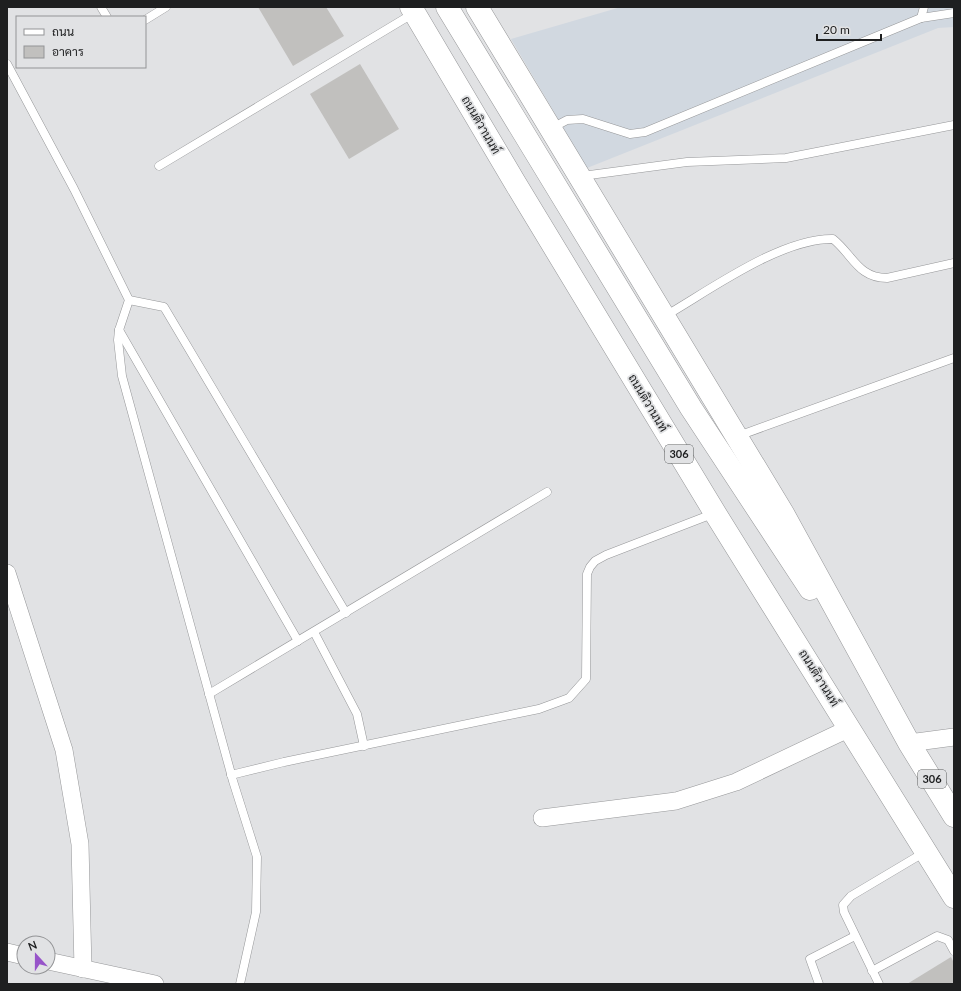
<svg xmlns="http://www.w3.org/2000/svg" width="961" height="991" font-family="Lato,Sarabun,sans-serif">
<rect width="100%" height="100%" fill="#e1e2e4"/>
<!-- built -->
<polygon fill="#d1d8e0" points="621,7 954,7 954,27 938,28 587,168 511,39"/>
<!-- building -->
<g fill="#c1c0be">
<polygon points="258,7 326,7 344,36 293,66"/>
<polygon points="360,64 399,129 349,159 310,94"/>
<polygon points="951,957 954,963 954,984 907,984"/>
</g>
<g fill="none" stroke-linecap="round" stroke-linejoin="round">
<defs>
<g id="service">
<polyline points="101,7 107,17"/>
<polyline points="921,18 924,7"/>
<polyline points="145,20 166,7"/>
<polyline points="7,64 74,189 129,300 119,330 118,340 122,376 233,781 257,857 256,912 240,984"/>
<polyline points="552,128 567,120 583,119 630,134 645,132 921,18 954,13"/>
<polyline points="159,166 414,13"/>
<polyline points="582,176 687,162 786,158 954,125"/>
<polyline points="129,300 164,307 346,613"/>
<path d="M665,316C710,290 781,238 833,239C853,255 858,278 887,278L954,263"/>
<polyline points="119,330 298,641"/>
<polyline points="738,436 954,358"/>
<polyline points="314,632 357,714 364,746"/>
<polyline points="209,694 547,492"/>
<polyline points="231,775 284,762 539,709 569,698 586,679 587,574 590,567 595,561 606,555 715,513"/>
<polyline points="872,971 937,936 948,940 954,951"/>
<polyline points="819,984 810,959 855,936"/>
<polyline points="879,984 844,912 843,905 851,896 925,852"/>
</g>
<g id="minor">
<polyline points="7,573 64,750 80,844 83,969"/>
<polyline points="909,743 954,737"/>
<polyline points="542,818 676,801 736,782 850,728"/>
<polyline points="7,952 24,956"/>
<polyline points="48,961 155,984"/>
</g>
<g id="primary">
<polyline points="411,7 514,181 715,513 954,897"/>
<polyline points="447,7 691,408 810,589"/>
<polyline points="477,7 784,515 909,743 954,816"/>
</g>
</defs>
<!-- service casing -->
<use href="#service" stroke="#969799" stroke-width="9"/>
<!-- minor casing -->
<use href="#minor" stroke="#969799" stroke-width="18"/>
<!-- primary casing -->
<use href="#primary" stroke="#969799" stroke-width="23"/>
<!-- service -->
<use href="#service" stroke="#fff" stroke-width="8"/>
<!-- minor -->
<use href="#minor" stroke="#fff" stroke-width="17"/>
<!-- primary -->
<use href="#primary" stroke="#fff" stroke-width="22"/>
</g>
<g text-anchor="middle" stroke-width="3.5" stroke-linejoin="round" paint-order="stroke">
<!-- shield labels -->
<g fill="#e1e2e4" stroke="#585a5b" stroke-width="1">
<rect x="665" y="445" width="28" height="18" rx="3"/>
<rect x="918" y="770" width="28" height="18" rx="3"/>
</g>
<g font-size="11" font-weight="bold" fill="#1e1f20">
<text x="679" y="458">306</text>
<text x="932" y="783">306</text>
</g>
<!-- street labels -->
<g font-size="12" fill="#1e1f20" stroke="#e1e2e4">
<text transform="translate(481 125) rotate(60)" y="4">ถนนติวานนท์</text>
<text transform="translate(648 403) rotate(59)" y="4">ถนนติวานนท์</text>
<text transform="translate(819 678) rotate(58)" y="4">ถนนติวานนท์</text>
</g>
</g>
<!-- border -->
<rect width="961" height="991" fill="none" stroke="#1e1f20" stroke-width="16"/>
<!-- legend -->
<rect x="16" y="16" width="130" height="52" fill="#e1e2e4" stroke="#939496"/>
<rect x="24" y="29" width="20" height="6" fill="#ffffff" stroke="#939496"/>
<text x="52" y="36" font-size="12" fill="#1e1f20">ถนน</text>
<rect x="24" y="46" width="20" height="12" fill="#c1c0be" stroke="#939496"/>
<text x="52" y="56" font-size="12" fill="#1e1f20">อาคาร</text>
<!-- north arrow -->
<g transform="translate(36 955) rotate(339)"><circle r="19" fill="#e1e2e4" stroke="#939496"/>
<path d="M0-3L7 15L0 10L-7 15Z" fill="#9754c9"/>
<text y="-6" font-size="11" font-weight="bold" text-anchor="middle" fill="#1e1f20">N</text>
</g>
<!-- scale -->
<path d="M817 34v6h64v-6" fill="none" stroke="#1e1f20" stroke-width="2"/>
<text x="823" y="34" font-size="12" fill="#1e1f20" stroke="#e1e2e4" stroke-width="3" paint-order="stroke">20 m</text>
</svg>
